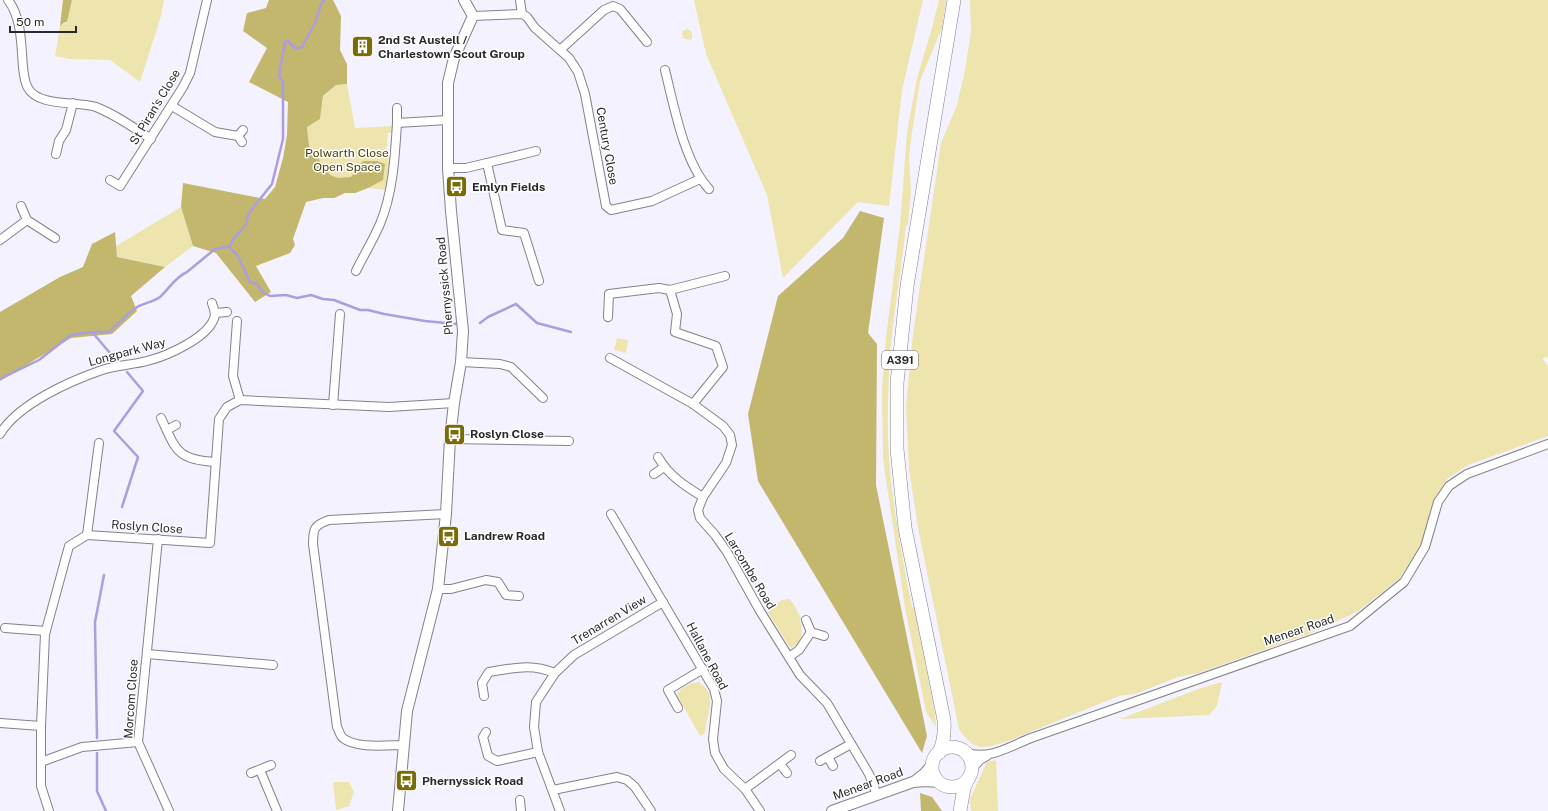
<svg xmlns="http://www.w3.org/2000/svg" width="1548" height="811" font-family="'Public Sans',sans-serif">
<rect width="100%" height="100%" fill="#f4f2fe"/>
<!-- green -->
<g fill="#ede5ad">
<polygon points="72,0 164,0 161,16 140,82 110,60 70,59 55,56 60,26 67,22"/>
<polygon points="694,0 923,0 902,90 889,206 858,202 783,278 767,195 706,54"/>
<path d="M939,0H946L942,28L920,81L912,132L909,156L911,191L908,224L906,226C901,275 891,324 889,374C887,412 887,451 892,489C897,529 904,568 912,607H914L935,714L936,727L926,712L905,608L883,459L882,389L886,338L900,225L907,132L917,78L932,28Z"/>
<path d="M970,0H1548V357L1542,358L1548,366V436L1468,465L1447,479L1432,507L1421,545L1400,578L1357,612L1306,635L1198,673L1178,677L1135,694L1119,696L1008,741C983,749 975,752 959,729L919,533L909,469L906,407L913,334L941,143L957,105L965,70L971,31Z"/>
<polygon points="687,29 692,32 692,39 689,40 683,38 682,35 683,31"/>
<polygon points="347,84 355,128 393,126 393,133 388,133 386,156 392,157 386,190 368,188 355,193 345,193 334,198 309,146 307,126 320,119 323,97 336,85"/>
<polygon points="181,207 193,246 165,267 117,257 116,246"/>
<polygon points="617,338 628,340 626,353 614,350"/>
<path d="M789,599L794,605L801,618L800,621C803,631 803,644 791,648L789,646L767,611V609L782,600Z"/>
<path d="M698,682C720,694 706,716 705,733L700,736L677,695C680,688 690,683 698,682Z"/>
<polygon points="1222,682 1217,706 1209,715 1120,719 1201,688"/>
<polygon points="996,760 998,811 971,811 970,799 987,762"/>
<polygon points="333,782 349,782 354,792 349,806 336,810"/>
</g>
<!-- forest -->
<g fill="#c2b76c">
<polygon points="63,0 72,0 67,22 65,22 60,26"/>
<polygon points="269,0 333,0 341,16 340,50 347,64 347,84 336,85 323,96 320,119 307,127 309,146 330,175 338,178 351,177 363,161 377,161 385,164 383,180 368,188 355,193 345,193 334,198 323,198 306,202 293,239 295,245 290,253 256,266 271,292 255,302 216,253 193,246 181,207 183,183 265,199 275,187 283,158 287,135 288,102 249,82 267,48 243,31 247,13 266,8"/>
<polygon points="860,211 884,218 868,333 877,344 876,485 927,736 922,753 758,481 748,414 778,296 843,238"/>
<polygon points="115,232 117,257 165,267 131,296 137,311 112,334 71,338 0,381 0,312 60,277 83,267 92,244"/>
<polygon points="920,793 932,797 942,811 921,811"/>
</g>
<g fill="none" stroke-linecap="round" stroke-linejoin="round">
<!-- stream -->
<g stroke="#ad9de0" stroke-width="2.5">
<polyline points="229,247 238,256 250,282 257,284 262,292 270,296 286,295 297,298 311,295 323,299 334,300 360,310 368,310 384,314 425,321 456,324"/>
<polyline points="480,323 488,317 516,304 537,323 571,332"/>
<polyline points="92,332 116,360"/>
<path d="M0,379L39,360L71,335L91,332H109C118,324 127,314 137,307C144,303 153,302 160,297C169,289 175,277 187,272L215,249L230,246L234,238L246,225L248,215L252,209L272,184L283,139V82L279,76L285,42L288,41L295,48H299L302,47L316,21L321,4L324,0"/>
<polyline points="122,507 138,457 114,431 143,391 127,372"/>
<polyline points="97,738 95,622 104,575"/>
<polyline points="97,753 97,791 106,811"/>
</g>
<defs>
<g id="minor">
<path d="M8,0C22,18 21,45 23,67C24,74 24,81 28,88C38,107 78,101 96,107C116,115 133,127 151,139"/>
<polyline points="520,0 522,14"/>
<polyline points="473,16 522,14 527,17 535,28 569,58 578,72 585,94 606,206 611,210 652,201 700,179"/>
<polyline points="560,50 604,10 613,6 620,9 647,42"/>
<path d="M665,70C674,106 684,162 709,189"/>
<polyline points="172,106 215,132 238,136"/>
<polyline points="397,123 397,108"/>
<polyline points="242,142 238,136 243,130"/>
<polyline points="56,154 59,141 66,130 73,103"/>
<polyline points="487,163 502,230 524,233 539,281"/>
<polyline points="448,168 466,168 536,151"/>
<polyline points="110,180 120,186 183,87 190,73 207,0"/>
<polyline points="21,206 27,220"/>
<polyline points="0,240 27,220 55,238"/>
<path d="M356,271C364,255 373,240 380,224C393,193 395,156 397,123L448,120"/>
<polyline points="670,290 725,276"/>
<polyline points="215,313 227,312"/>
<polyline points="608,317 609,294 659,288 670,290 677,314 675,332 716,346 723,367 693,404"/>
<polyline points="237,321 233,376 240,400"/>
<polyline points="610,358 693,404 723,426 730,435 732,445 726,463 703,497 698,510 700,518 715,535 727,552 760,611 800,675 827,703 869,774 877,795"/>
<polyline points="461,362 500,364 511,367 543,398"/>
<polyline points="333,405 340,314"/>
<path d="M161,418C176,450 177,460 215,462"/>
<polyline points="167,430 176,425"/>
<path d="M0,434C18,404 70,381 102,370C116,365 132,365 147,361C167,356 211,337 215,315C215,311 213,307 212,303"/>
<polyline points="450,439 569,441"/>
<path d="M658,457C669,476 685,486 703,497"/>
<polyline points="654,474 664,467"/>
<polyline points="611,514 714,689 717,701 713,739 715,753 724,769 745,789 760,811"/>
<polyline points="87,535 99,443"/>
<polyline points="158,539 138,742 169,811"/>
<polyline points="438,589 451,589 486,580 498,582 506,595 519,596"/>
<polyline points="806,620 811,632"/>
<polyline points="5,628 46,631"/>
<polyline points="147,654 273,665"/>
<polyline points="789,657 799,650 811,632 824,636"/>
<path d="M484,696L482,683L489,672C515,668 531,663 555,673"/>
<polyline points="678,708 668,690 703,669"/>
<polyline points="0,723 41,726"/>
<polyline points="486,732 483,737 488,756 497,761 538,752"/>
<path d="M404,745C388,745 356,749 343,738C340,736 339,730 337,727L313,544C313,529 314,525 329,520L446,514"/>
<path d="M964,752C989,761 1008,747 1031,738L1350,626L1404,582L1425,547L1438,502L1449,486L1467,474L1548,444"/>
<polyline points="828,757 833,766"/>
<polyline points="820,761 851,744"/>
<polyline points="41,762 82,747 138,742"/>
<polyline points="780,764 787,773"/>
<polyline points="260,770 277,811"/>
<polyline points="971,770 980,760 987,756"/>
<polyline points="251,773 271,765"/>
<polyline points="745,789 791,755"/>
<polyline points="553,790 617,777 627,780 635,787 651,811"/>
<polyline points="520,800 521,811"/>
<polyline points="49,811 41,786 41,726 45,634 69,546 87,535 210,543 219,419 227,407 240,400 389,407 454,403"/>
<polyline points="560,811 538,752 534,727 536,702 555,673 574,655 663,602"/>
</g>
<g id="tertiary">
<polyline points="915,781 924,774 932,765"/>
<polyline points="398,811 407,711 438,589 446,514 450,439 454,403 461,362 463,331 451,211 448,168 448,83 454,58 473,16 464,0"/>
<polyline points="832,811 913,782 926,781 939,782"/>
</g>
<g id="trunk">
<circle cx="952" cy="767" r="20"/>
<path d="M939,753C944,742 945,733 944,720L905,528L897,449V383L907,286L954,0"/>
<polyline points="960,811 964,788 968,779"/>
</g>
</defs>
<!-- minor casing -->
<use href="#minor" stroke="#83818b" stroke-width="10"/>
<!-- tertiary casing -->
<use href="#tertiary" stroke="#83818b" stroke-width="12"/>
<!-- trunk casing -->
<use href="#trunk" stroke="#83818b" stroke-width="14"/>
<!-- minor -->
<use href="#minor" stroke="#fff" stroke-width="8"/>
<!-- tertiary -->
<use href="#tertiary" stroke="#fff" stroke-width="10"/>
<!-- trunk -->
<use href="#trunk" stroke="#fff" stroke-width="13"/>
</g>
<!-- icons -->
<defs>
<symbol id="building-square" viewBox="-11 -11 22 22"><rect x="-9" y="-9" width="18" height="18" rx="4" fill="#796c06" stroke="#fff"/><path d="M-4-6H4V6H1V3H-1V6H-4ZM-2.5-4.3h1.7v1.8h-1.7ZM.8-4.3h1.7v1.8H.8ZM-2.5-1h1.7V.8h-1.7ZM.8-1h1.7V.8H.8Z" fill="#fff"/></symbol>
<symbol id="bus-square" viewBox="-11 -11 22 22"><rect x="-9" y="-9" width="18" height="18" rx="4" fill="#796c06" stroke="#fff"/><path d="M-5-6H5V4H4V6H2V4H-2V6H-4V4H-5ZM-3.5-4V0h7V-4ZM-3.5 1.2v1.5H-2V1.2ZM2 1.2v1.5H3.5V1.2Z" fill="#fff"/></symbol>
</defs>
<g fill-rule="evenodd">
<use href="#building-square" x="350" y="34" width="25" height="25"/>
<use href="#bus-square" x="444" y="174" width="25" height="25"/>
<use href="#bus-square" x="442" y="422" width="25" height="25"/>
<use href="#bus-square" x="436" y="524" width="25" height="25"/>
<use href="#bus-square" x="394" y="768" width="25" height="25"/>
</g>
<g text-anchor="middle" stroke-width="3" stroke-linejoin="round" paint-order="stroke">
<!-- shield labels -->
<rect fill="#fff" stroke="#6a696c" stroke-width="1" x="882" y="351" width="36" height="18" rx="3"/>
<g font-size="11" font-weight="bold" fill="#2a292d">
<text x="900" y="364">A391</text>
</g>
<!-- poi labels -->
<g font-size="12" font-weight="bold" fill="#2a292d" stroke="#fff" text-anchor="start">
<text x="378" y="44">2nd St Austell /<tspan x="378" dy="14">Charlestown Scout Group</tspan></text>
<text x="472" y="191">Emlyn Fields</text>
<text x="470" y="438">Roslyn Close</text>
<text x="464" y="540">Landrew Road</text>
<text x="422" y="785">Phernyssick Road</text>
</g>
<!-- street labels -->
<g font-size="12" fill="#2a292d" stroke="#fff">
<text transform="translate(155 107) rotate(-59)" y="4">St Piran's Close</text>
<text transform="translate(607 146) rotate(80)" y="4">Century Close</text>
<text transform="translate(445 286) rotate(-95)" y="4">Phernyssick Road</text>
<text transform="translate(127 352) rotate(-15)" y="4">Longpark Way</text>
<text transform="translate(147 527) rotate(4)" y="4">Roslyn Close</text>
<text transform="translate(750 571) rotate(59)" y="4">Larcombe Road</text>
<text transform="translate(609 620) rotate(-31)" y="4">Trenarren View</text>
<text transform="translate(1299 630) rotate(-19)" y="4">Menear Road</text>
<text transform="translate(707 656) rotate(62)" y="4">Hallane Road</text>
<text transform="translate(131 699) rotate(-86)" y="4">Morcom Close</text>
<text transform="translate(868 784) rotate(-20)" y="4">Menear Road</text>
</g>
<!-- park labels -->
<g font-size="12" fill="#4b4204" stroke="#fff">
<text x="347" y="157">Polwarth Close<tspan x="347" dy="14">Open Space</tspan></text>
</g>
</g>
<!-- scale -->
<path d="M10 26v6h66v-6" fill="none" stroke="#2a292d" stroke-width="2"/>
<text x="16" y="26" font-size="12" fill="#2a292d" stroke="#ffffff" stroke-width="3" paint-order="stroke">50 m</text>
</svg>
